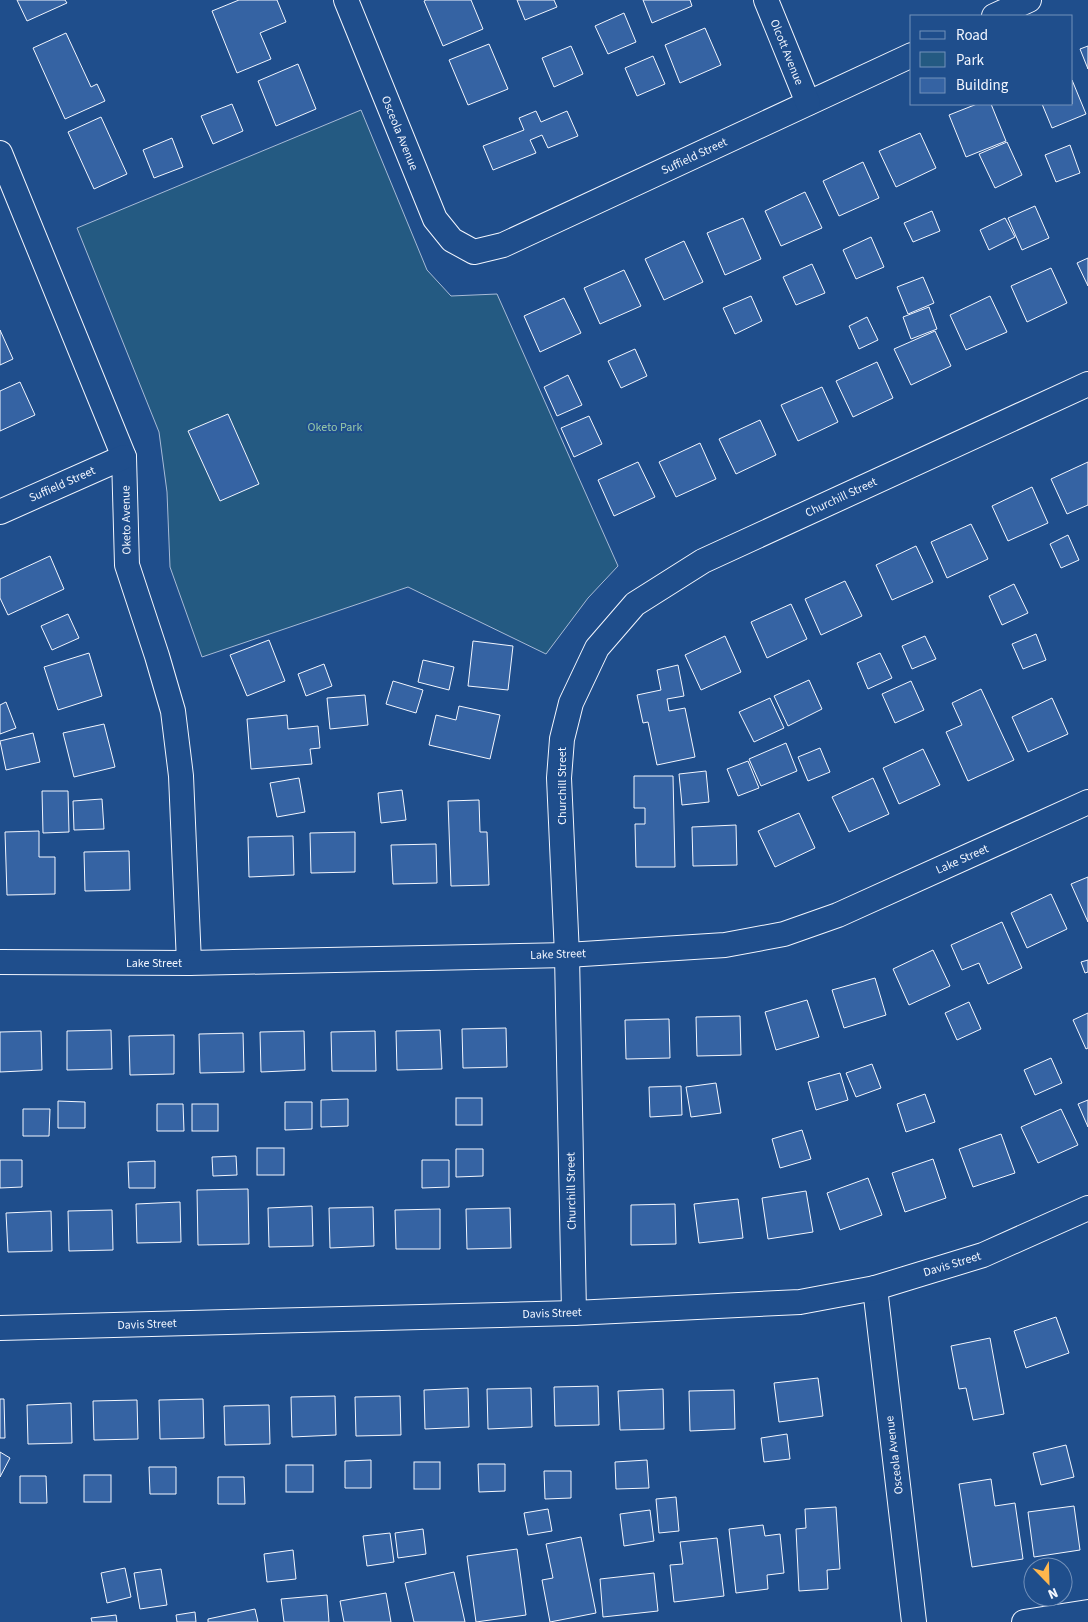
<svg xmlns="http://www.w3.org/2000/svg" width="1088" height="1622" font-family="'Source Sans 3',sans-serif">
<rect width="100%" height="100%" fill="#1f4e8c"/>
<!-- green -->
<polygon fill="#245a82" stroke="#a8bbd7" points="361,110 427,270 451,296 497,294 618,566 588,598 546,654 408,587 202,657 170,567 167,492 159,432 77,228"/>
<!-- building -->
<g fill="#3563a3" stroke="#f2f6ff">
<polygon points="17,0 65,0 67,3 27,21"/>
<polygon points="239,0 277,0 286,22 260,33 271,59 237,73 212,11"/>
<polygon points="426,0 471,0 483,29 443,46 424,1"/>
<polygon points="517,0 554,0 557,7 525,20"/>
<polygon points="643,0 690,0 692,6 652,23"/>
<polygon points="624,13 636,42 608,54 595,26"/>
<polygon points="705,28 721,65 680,83 665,45"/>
<polygon points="66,33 91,87 97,84 105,101 65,119 33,48"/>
<polygon points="489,44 508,89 468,105 449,60"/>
<polygon points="571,46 583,74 554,87 542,58"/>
<polygon points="1088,46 1088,69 1080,49"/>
<polygon points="653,56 665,84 637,96 625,68"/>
<polygon points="298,64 316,109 276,126 258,81"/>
<polygon points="1072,80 1086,114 1052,128 1042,104 1072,104"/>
<polygon points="232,104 243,131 213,144 201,116"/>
<polygon points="977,104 991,104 1006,141 966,157 949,115"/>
<polygon points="536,111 541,122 567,111 578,136 548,148 542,135 530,140 536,153 493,170 483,146 524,130 519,118"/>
<polygon points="101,117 127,174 94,189 68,132"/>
<polygon points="920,133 936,168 896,187 879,151"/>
<polygon points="172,138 183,167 154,178 143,150"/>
<polygon points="1007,142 1022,175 995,188 979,154"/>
<polygon points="1070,145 1080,173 1056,182 1045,155"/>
<polygon points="863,162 879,198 839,216 823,181"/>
<polygon points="805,192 822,228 781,246 765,211"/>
<polygon points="1035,206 1049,238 1022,250 1008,218"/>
<polygon points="932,211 940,231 913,242 904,223"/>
<polygon points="743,218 761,259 725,275 707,233"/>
<polygon points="1005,218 1015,237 989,250 980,230"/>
<polygon points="871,237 884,267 856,279 843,250"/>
<polygon points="684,241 703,282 664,300 645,259"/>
<polygon points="1088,258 1088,286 1077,263"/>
<polygon points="812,264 825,293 796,305 783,277"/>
<polygon points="1051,268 1067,303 1027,322 1011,286"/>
<polygon points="624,270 641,306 600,324 584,288"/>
<polygon points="923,277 934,303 908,314 897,287"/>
<polygon points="751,296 762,321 735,334 723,308"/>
<polygon points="990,296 1007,332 966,350 950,315"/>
<polygon points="564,298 581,333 540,352 524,316"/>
<polygon points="929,307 937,329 911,339 903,317"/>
<polygon points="867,317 878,340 859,349 849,326"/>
<polygon points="0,330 13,359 0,365"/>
<polygon points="935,331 951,366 911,385 894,349"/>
<polygon points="635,349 647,376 621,388 608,361"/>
<polygon points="877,362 893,398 853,417 836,381"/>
<polygon points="568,375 582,405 557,416 544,387"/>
<polygon points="20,382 35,415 0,431 0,391"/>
<polygon points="822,387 838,422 798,441 781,405"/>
<polygon points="228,414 259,484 220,501 188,431"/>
<polygon points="589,416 602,444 574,457 561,428"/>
<polygon points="760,420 776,455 736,474 719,439"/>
<polygon points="700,443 716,479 676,497 659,462"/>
<polygon points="638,462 655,497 614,516 598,480"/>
<polygon points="1088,462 1088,505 1067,514 1051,479"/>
<polygon points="1032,487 1048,523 1008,541 992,506"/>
<polygon points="971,524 988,559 947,578 931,542"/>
<polygon points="1068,535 1079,560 1061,568 1050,544"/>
<polygon points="916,546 933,582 892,600 876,565"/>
<polygon points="50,556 64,589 8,615 0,598 0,579"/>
<polygon points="845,581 862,616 821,635 805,599"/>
<polygon points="1014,584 1028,613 1002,625 989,596"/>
<polygon points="791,604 807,639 767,658 751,622"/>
<polygon points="68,614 79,638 52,650 41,626"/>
<polygon points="1036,634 1046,660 1023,669 1012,644"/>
<polygon points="725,636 741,672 701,690 685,655"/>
<polygon points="925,636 936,659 912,669 902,646"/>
<polygon points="269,640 285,681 247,696 230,655"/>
<polygon points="473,641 513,646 508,690 468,686"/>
<polygon points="89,653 102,696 58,710 44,667"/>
<polygon points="880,653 892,678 868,689 857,663"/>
<polygon points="423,660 454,667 449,690 418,682"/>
<polygon points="324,664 332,686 306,696 298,674"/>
<polygon points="678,665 684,696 667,699 669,711 685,708 695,757 657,765 648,722 643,723 637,695 661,690 657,670"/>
<polygon points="809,680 822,709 788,726 774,696"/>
<polygon points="393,681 423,690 416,713 386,704"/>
<polygon points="911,681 924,710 895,723 882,694"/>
<polygon points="981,689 1014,760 968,781 946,732 962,725 952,703"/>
<polygon points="365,695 368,725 330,729 327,698"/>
<polygon points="770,698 784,728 754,742 739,712"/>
<polygon points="1052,698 1068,734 1028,752 1012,717"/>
<polygon points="6,702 16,728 0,734 0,705"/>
<polygon points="459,706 500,715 490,759 429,745 436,715 456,720"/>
<polygon points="287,715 288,729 318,726 320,748 310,749 312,764 251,769 247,719"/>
<polygon points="104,724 115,767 74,777 63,733"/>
<polygon points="33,733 40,762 6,770 0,741"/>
<polygon points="786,743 797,771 761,786 749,759"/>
<polygon points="820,748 830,772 808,781 798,757"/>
<polygon points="923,749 940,785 899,804 883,768"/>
<polygon points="748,761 759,788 738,796 727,769"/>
<polygon points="706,771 709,802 682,805 679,774"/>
<polygon points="634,776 673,776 675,867 636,867 635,824 645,824 645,808 634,808"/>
<polygon points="299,778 305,812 277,817 270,783"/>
<polygon points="873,778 889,814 849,832 832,797"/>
<polygon points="402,790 406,820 381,823 378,793"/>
<polygon points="42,791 68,791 69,832 43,833"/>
<polygon points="102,799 104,829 74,830 73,801"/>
<polygon points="479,800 480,832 487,832 489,885 451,886 448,801"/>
<polygon points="799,813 815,848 775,867 758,831"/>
<polygon points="736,825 737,865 693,866 692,827"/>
<polygon points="39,831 39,857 55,857 55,894 7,895 5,832"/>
<polygon points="355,832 355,872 311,873 310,833"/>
<polygon points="293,836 294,875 249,877 248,837"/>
<polygon points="436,844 437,883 393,884 391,845"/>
<polygon points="129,851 130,890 85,891 84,852"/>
<polygon points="1088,877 1088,922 1071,884"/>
<polygon points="1051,894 1067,929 1027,948 1011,913"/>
<polygon points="1002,922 1022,968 988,984 979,963 962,970 951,945"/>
<polygon points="933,950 950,986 909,1005 893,969"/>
<polygon points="1088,960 1088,972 1085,973 1081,962"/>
<polygon points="875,978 886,1015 844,1028 832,990"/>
<polygon points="807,1000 819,1037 776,1050 765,1012"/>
<polygon points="969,1002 981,1029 957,1040 945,1013"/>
<polygon points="1088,1013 1088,1048 1086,1049 1073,1020"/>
<polygon points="740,1016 741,1055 697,1056 696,1017"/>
<polygon points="669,1019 670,1058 626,1059 625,1020"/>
<polygon points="506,1028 507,1067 463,1068 462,1029"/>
<polygon points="111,1030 112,1069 67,1070 67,1031"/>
<polygon points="440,1030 442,1069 397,1070 396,1031"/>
<polygon points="41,1031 42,1070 0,1072 0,1032"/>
<polygon points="304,1031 305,1070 261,1072 260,1032"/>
<polygon points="375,1031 376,1071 332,1071 331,1032"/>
<polygon points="243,1033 244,1072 200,1073 199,1034"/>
<polygon points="174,1035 174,1074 130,1075 129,1036"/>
<polygon points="1051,1058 1062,1083 1035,1095 1024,1070"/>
<polygon points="872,1064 881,1088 856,1097 846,1073"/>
<polygon points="840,1073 848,1100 816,1110 808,1082"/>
<polygon points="716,1083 721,1113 691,1117 686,1087"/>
<polygon points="681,1086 682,1115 650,1117 649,1087"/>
<polygon points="925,1094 935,1122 906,1132 897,1104"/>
<rect x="456" y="1098" width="26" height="27"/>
<polygon points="348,1099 348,1126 321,1127 321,1100"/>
<polygon points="1088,1100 1088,1127 1078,1104"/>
<polygon points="58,1101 85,1102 85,1128 58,1128"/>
<polygon points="285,1102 312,1102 312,1129 285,1130"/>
<polygon points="157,1104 183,1104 184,1131 157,1131"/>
<rect x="192" y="1104" width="26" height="27"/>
<polygon points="23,1109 50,1109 49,1136 23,1136"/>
<polygon points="1061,1109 1078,1145 1038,1163 1021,1127"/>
<polygon points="802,1130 811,1159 780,1168 772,1139"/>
<polygon points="1001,1134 1015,1173 973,1187 959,1149"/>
<rect x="257" y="1148" width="27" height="27"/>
<polygon points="456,1149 483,1149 483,1176 456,1177"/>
<polygon points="236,1156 237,1175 213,1176 212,1157"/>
<polygon points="933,1159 946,1198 905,1212 892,1173"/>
<polygon points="0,1160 22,1160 22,1187 0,1188"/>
<polygon points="422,1160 449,1160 449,1187 422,1188"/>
<polygon points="155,1161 155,1188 129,1188 128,1162"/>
<polygon points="868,1178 882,1215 840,1230 827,1193"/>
<polygon points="248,1189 249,1244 198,1245 197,1190"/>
<polygon points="806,1191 813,1232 768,1239 762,1198"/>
<polygon points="738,1199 743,1238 699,1243 694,1204"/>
<polygon points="180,1202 181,1242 137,1243 136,1204"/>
<polygon points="675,1204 676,1244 631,1245 631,1205"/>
<polygon points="312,1206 313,1246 269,1247 268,1208"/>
<polygon points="373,1207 374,1246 330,1248 329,1208"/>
<polygon points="510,1208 511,1248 467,1249 466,1209"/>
<polygon points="440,1209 440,1249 396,1249 395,1210"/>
<polygon points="112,1210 113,1250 69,1251 68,1211"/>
<polygon points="51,1211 52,1251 8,1252 6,1213"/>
<polygon points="1056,1317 1069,1353 1026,1368 1014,1331"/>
<polygon points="990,1338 1004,1414 973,1420 966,1388 959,1389 951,1346"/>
<polygon points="818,1378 823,1416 779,1422 774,1383"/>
<polygon points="598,1386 599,1425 555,1426 554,1387"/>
<polygon points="468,1388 469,1427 425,1429 424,1390"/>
<polygon points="531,1388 532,1427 488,1429 487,1389"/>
<polygon points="663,1389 664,1429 620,1430 618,1391"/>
<polygon points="734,1390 735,1429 690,1431 689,1391"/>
<polygon points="335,1396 336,1435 292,1437 291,1397"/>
<polygon points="400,1396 401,1435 356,1436 355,1397"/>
<polygon points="0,1399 4,1399 5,1438 0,1438"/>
<polygon points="203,1399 204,1438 160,1439 159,1400"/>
<polygon points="137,1400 138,1439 94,1440 93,1401"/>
<polygon points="71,1403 72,1443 28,1444 27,1405"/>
<polygon points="269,1405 270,1444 225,1445 224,1406"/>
<polygon points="787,1434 790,1459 764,1462 761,1438"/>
<polygon points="1066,1445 1074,1477 1041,1485 1033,1453"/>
<polygon points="0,1452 10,1458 0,1477"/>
<polygon points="371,1460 371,1488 345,1488 345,1461"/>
<polygon points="647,1460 649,1488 616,1489 615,1462"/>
<rect x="414" y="1462" width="26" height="27"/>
<polygon points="478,1464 505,1464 505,1491 479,1492"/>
<rect x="286" y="1465" width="27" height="27"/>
<polygon points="149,1467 176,1467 176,1494 150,1494"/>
<polygon points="544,1471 571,1471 571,1498 545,1499"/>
<rect x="84" y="1475" width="27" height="27"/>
<polygon points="20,1476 46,1476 47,1503 20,1503"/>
<polygon points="218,1477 244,1477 245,1504 218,1504"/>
<polygon points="991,1479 995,1506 1015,1503 1023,1559 972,1567 959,1484"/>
<polygon points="676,1497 679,1531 659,1533 656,1499"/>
<polygon points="1074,1506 1080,1550 1034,1557 1028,1512"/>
<polygon points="836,1507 840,1569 827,1570 828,1589 799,1591 796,1529 806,1528 805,1509"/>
<polygon points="548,1509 552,1531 528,1535 524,1513"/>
<polygon points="650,1510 654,1541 624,1546 620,1514"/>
<polygon points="763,1525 765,1536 780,1534 784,1573 767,1575 768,1589 736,1593 729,1529"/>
<polygon points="423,1529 426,1554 398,1558 395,1533"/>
<polygon points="390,1533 394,1562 367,1566 363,1536"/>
<polygon points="581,1537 596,1613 550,1622 542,1580 553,1578 546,1544"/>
<polygon points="717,1538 724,1596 674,1602 670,1565 683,1564 680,1542"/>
<polygon points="517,1549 526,1615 476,1622 467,1556"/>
<polygon points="293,1550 296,1579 267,1582 264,1554"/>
<polygon points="125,1568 131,1597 107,1603 101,1573"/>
<polygon points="161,1569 167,1605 140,1609 134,1573"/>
<polygon points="454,1572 465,1622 414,1622 405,1583"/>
<polygon points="654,1573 658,1611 603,1617 600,1579"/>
<polygon points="386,1593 391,1622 344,1622 340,1601"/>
<polygon points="327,1595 329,1622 284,1622 281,1599"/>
<polygon points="255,1609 258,1622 208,1622 208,1619"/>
<polygon points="195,1612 196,1622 177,1622 176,1615"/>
<polygon points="116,1615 117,1622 92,1622 91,1618"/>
</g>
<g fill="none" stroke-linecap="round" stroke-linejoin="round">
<defs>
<g id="minor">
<polyline points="346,0 435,219 452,240 474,252 503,245 912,55"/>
<polyline points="766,0 808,103"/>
<polyline points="994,16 1029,0"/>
<polyline points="0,153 124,457 127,565 157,656 173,711 181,776 189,963"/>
<polyline points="0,512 124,457"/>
<polyline points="0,962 189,963 567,955 725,945 784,934 838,915 1088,802"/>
<polyline points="875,1288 914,1622"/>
<polyline points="574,1313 567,955 559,778 562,739 571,703 597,648 635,604 703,561 1088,384"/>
<polyline points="0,1328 574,1313 800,1302 875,1288 983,1255 1088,1208"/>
<polyline points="1024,1622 1088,1612"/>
</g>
</defs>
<!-- minor casing -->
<use href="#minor" stroke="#f2f6ff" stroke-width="26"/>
<!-- minor -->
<use href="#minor" stroke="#1f4e8c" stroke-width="24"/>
</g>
<g text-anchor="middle" stroke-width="4" stroke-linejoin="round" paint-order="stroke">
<!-- street labels -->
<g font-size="12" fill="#f2f6ff" stroke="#1f4e8c">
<text transform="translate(787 52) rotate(68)" y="4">Olcott Avenue</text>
<text transform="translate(400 133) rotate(68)" y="4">Osceola Avenue</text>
<text transform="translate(694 156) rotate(-25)" y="4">Suffield Street</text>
<text transform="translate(62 484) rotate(-24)" y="4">Suffield Street</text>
<text transform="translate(841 497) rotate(-25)" y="4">Churchill Street</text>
<text transform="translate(126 520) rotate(-91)" y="4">Oketo Avenue</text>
<text transform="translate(562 786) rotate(-90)" y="4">Churchill Street</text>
<text transform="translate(962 859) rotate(-24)" y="4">Lake Street</text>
<text transform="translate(558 954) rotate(-2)" y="4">Lake Street</text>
<text x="154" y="967">Lake Street</text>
<text transform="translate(571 1191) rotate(-91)" y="4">Churchill Street</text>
<text transform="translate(952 1264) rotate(-17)" y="4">Davis Street</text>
<text transform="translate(552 1313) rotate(-2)" y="4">Davis Street</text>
<text transform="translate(147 1324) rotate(-2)" y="4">Davis Street</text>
<text transform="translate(894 1455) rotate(-97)" y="4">Osceola Avenue</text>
</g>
<!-- park labels -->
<g font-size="12" fill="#97c8a6" stroke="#1f4e8c">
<text x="335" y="431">Oketo Park</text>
</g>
</g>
<!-- legend -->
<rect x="910" y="15" width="162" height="90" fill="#1f4e8c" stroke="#7391ba"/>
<rect x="920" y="31" width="25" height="8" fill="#1f4e8c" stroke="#7391ba"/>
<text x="956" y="40" font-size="15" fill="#f2f6ff">Road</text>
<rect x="920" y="52" width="25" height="15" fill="#245a82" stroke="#7391ba"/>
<text x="956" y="65" font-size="15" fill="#f2f6ff">Park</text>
<rect x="920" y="78" width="25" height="15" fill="#3563a3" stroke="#7391ba"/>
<text x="956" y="90" font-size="15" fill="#f2f6ff">Building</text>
<!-- north arrow -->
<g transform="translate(1048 1582) rotate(157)"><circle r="24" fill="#1f4e8c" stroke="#7391ba"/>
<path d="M0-4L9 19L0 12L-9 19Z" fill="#ffb74d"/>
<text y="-8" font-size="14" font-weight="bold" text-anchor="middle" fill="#f2f6ff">N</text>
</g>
</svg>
